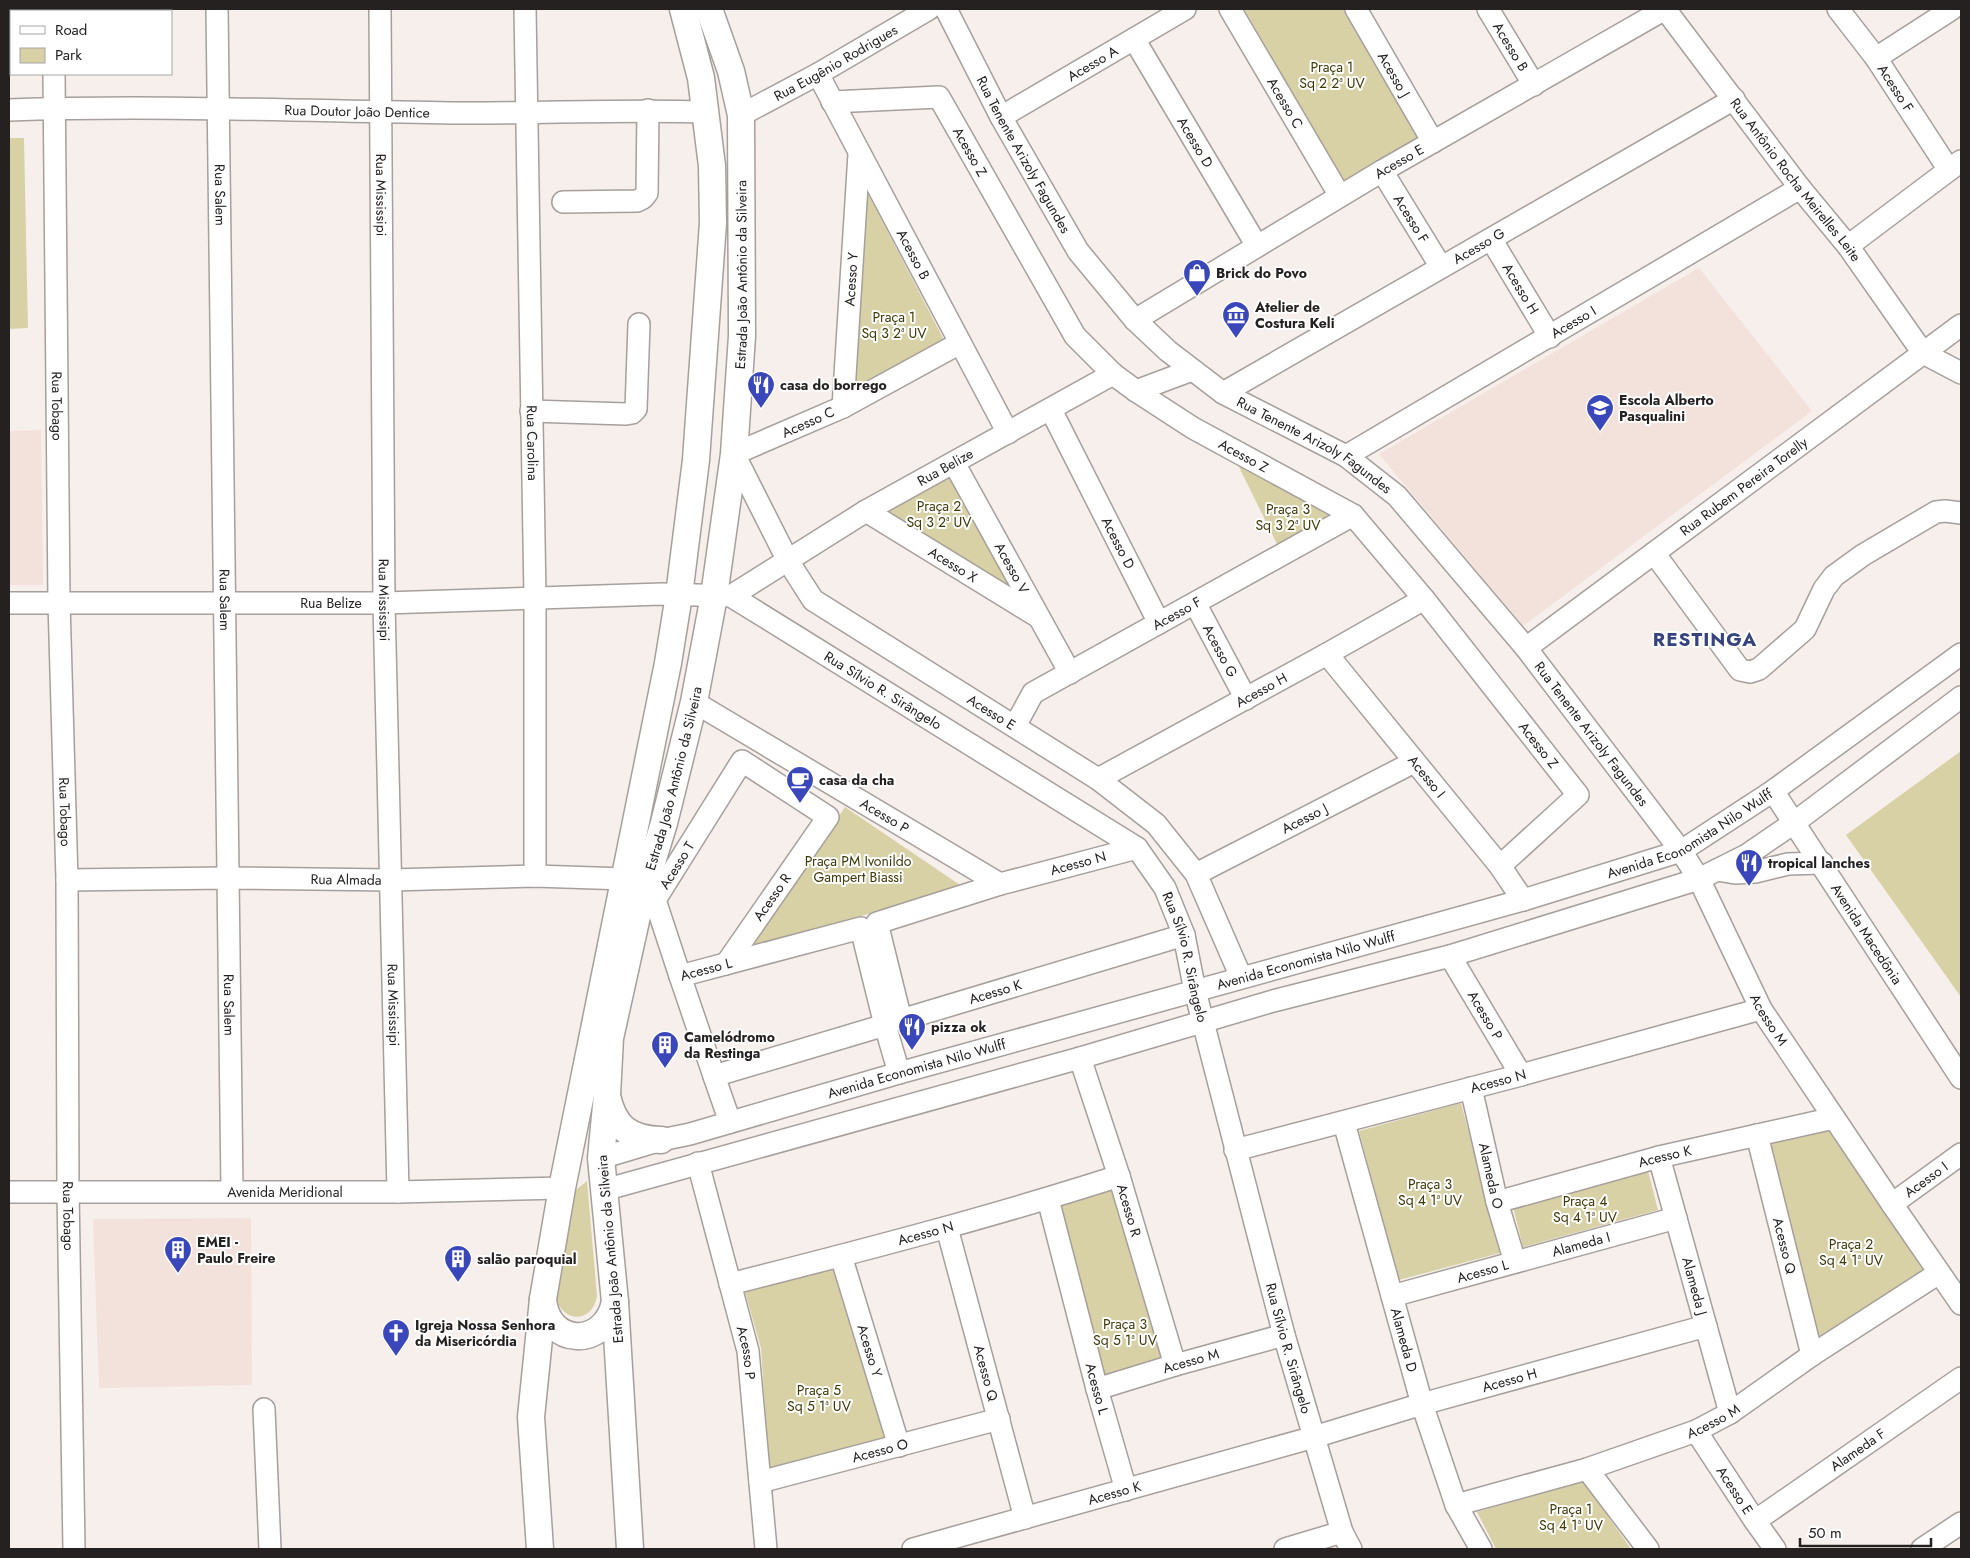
<svg xmlns="http://www.w3.org/2000/svg" width="1970" height="1558" font-family="Jost,sans-serif">
<rect width="100%" height="100%" fill="#f7efeb"/>
<!-- built -->
<g fill="#f2e2db">
<polygon points="1699,268 1812,411 1523,626 1379,454"/>
<polygon points="41,430 43,585 9,585 9,431"/>
<polygon points="251,1218 252,1385 99,1388 93,1219"/>
</g>
<!-- park -->
<g fill="#d8d1a5">
<polygon points="1244,9 1344,9 1420,141 1345,184"/>
<polygon points="9,138 24,138 28,328 9,329"/>
<polygon points="866,190 944,340 851,389"/>
<polygon points="1238,465 1334,518 1278,546"/>
<polygon points="949,474 1019,597 883,513"/>
<polygon points="1961,751 1961,997 1846,835"/>
<polygon points="845,807 963,887 752,947"/>
<polygon points="1461,1103 1500,1253 1399,1280 1359,1131"/>
<polygon points="1832,1129 1926,1269 1818,1338 1768,1143"/>
<polygon points="1648,1171 1658,1210 1523,1247 1513,1207"/>
<path d="M587,1181L597,1296C593,1323 562,1324 556,1297L571,1194Z"/>
<polygon points="1115,1188 1166,1358 1104,1377 1055,1204"/>
<polygon points="836,1265 886,1438 769,1472 761,1348 745,1292"/>
<polygon points="1583,1481 1631,1549 1496,1549 1477,1512"/>
</g>
<g fill="none" stroke-linecap="round" stroke-linejoin="round">
<defs>
<g id="minor">
<polyline points="53,9 53,11"/>
<path id="s1" d="M217,9C225,403 225,797 232,1190"/>
<path id="s2" d="M380,9L384,603L398,1192"/>
<path id="s3" d="M525,9L535,598V876"/>
<path id="s4" d="M946,9L1001,117L1078,251L1135,320L1168,351L1223,393L1346,456L1397,496L1526,648L1681,851L1699,879L1761,1009L1892,1204L1961,1304"/>
<path id="s5" d="M1230,9L1340,196"/>
<path id="s6" d="M1356,9L1433,142"/>
<path id="s7" d="M1488,9L1534,85"/>
<path id="s8" d="M1665,9L1800,188L1848,246L1923,353L1961,373"/>
<path id="s9" d="M1838,9L1876,58L1949,170"/>
<path id="s10" d="M1134,39L1257,246"/>
<polyline points="1876,58 1952,9"/>
<path id="s11" d="M54,74L59,602L67,880L68,1191L74,1549"/>
<path id="s12" d="M818,74L1008,433"/>
<path id="s13" d="M832,102L939,97L1075,336L1113,374L1136,391L1193,428L1353,515L1424,599L1578,795L1500,866"/>
<path id="s14" d="M9,110C156,105 304,111 451,113C536,114 620,109 705,112"/>
<path id="s15" d="M741,115L818,74L929,9"/>
<path id="s16" d="M1001,117L1185,9"/>
<path id="s17" d="M1382,171L1441,267"/>
<polyline points="563,202 637,201 643,198 647,193 648,110"/>
<path id="s18" d="M1491,239L1550,337"/>
<polyline points="1848,246 1961,161"/>
<path id="s19" d="M1135,320L1382,171L1665,9"/>
<path id="s20" d="M960,343L843,407L734,454L788,561L813,600L1098,779L1156,824L1196,874L1241,977"/>
<polyline points="1136,391 1192,370"/>
<path id="s21" d="M1223,393L1734,99"/>
<path id="s22" d="M843,407L859,154"/>
<path id="s23" d="M1051,410L1159,623"/>
<polyline points="531,411 626,414 632,413 636,409 639,324"/>
<path id="s24" d="M1346,456L1800,188"/>
<path id="s25" d="M954,463L1070,673"/>
<path id="s26" d="M866,511L1037,616"/>
<polyline points="1654,553 1740,670 1750,672 1759,669 1805,629 1824,589 1834,576 1863,555 1936,512 1945,511 1961,513"/>
<path id="s27" d="M731,596L866,511L1113,374"/>
<path id="s28" d="M9,603H384L662,594L731,596L1137,848L1165,888L1184,935L1195,991L1284,1335L1342,1532L1351,1549"/>
<path id="s29" d="M1195,603L1246,699"/>
<path id="s30" d="M1526,648L1961,325"/>
<path id="s31" d="M1327,654L1500,866L1523,900"/>
<path id="s32" d="M694,702L1000,884"/>
<path id="s33" d="M1015,726L1033,693L1353,515"/>
<path id="s34" d="M1098,779L1327,654L1424,599"/>
<path id="s35" d="M1773,791L1961,1078"/>
<path id="s36" d="M1137,848L1000,884L877,923L901,1020L1184,935"/>
<polyline points="1717,870 1735,873 1755,872 1788,864 1822,863"/>
<path id="s37" d="M1196,874L1414,762"/>
<path id="s38" d="M67,880L226,878L391,880L535,876L625,879"/>
<path id="s39" d="M1450,956L1521,1075"/>
<path id="s40" d="M680,976L655,900L742,761L828,817L726,964"/>
<path id="s41" d="M885,1025L714,1076L680,976L861,928L885,1025L899,1073"/>
<path id="s42" d="M1080,1058L1119,1176L1175,1365"/>
<polyline points="714,1076 730,1122"/>
<path id="s43" d="M1471,1088L1497,1202L1515,1262"/>
<path id="s44" d="M1344,1123L1422,1404L1456,1505L1481,1549"/>
<path id="s45" d="M1757,1135L1812,1355"/>
<path id="s46" d="M1235,1150L1521,1075L1761,1009"/>
<path id="s47" d="M1659,1157L1730,1413"/>
<path id="s48" d="M601,1158L661,1140L690,1134L899,1073L1523,900L1681,851L1773,791L1961,654"/>
<path id="s49" d="M698,1163L748,1351L766,1549"/>
<polyline points="604,1190 1080,1058 1273,1001 1450,956 1699,879 1747,855 1795,822 1961,697"/>
<path id="s50" d="M9,1192H398L562,1188"/>
<path id="s51" d="M1048,1199L1097,1389L1126,1490"/>
<path id="s52" d="M1497,1202L1659,1157L1834,1118"/>
<path id="s53" d="M1892,1204L1961,1154"/>
<path id="s54" d="M947,1228L1025,1518"/>
<path id="s55" d="M841,1256L899,1446"/>
<path id="s56" d="M730,1284C861,1251 991,1217 1119,1176"/>
<path id="s57" d="M1392,1296L1676,1218"/>
<path id="s58" d="M1097,1389L1175,1365L1284,1335"/>
<polyline points="264,1409 270,1549"/>
<path id="s59" d="M1696,1431L1755,1521L1775,1549"/>
<polyline points="1587,1469 1648,1549"/>
<path id="s60" d="M760,1482L999,1419"/>
<path id="s61" d="M1456,1505L1587,1469L1696,1431L1730,1413L1812,1355L1939,1273"/>
<path id="s62" d="M1755,1521L1961,1378"/>
<path id="s63" d="M913,1549L1314,1437L1422,1404L1706,1326"/>
<polyline points="1285,1549 1342,1532"/>
<polyline points="1922,1549 1961,1523"/>
</g>
<g id="major">
<path d="M607,1096C614,1127 629,1139 661,1140"/>
<path d="M543,1299C547,1347 605,1349 615,1302"/>
<polyline points="540,1549 531,1417 543,1299 562,1188 668,663 679,595 696,460 713,223 712,166 701,78 683,9"/>
<path id="s64" d="M630,1549L615,1302L601,1158L607,1095L610,1038L641,898L664,823L694,702L714,596L734,454L742,336L741,115L731,71L709,9"/>
</g>
</defs>
<!-- minor casing -->
<use href="#minor" stroke="#a69f9b" stroke-width="24"/>
<!-- major casing -->
<use href="#major" stroke="#a69f9b" stroke-width="29"/>
<!-- minor -->
<use href="#minor" stroke="#fff" stroke-width="21"/>
<!-- major -->
<use href="#major" stroke="#fff" stroke-width="26"/>
</g>
<!-- icons -->
<defs>
<symbol id="shop-pin" viewBox="-11 -11 22 30"><path d="M0 17L-7.5 6A9.5 9.5 0 1 1 7.5 6Z" fill="#3a47ba" stroke="#fff"/><path d="M-5-2.5h2.3a2.7 3.5 0 0 1 5.4 0H5L5.5 6h-11ZM-1.5-2.5h3a1.5 2.3 0 0 0-3 0Z" fill="#fff"/></symbol>
<symbol id="museum-pin" viewBox="-11 -11 22 30"><path d="M0 17L-7.5 6A9.5 9.5 0 1 1 7.5 6Z" fill="#3a47ba" stroke="#fff"/><path d="M0-6L6-3V-2H-6V-3ZM-5-1h2V3h-2ZM-1-1h2V3h-2ZM3-1h2V3H3ZM-6 4H6V6H-6Z" fill="#fff"/></symbol>
<symbol id="restaurant-pin" viewBox="-11 -11 22 30"><path d="M0 17L-7.5 6A9.5 9.5 0 1 1 7.5 6Z" fill="#3a47ba" stroke="#fff"/><path d="M-5-6h1v4h1v-4h1v4h1v-4h1v5L-1.5 .5V6h-2V.5L-5-1ZM5-6V6H3V1.5H1.5Q1.5-4 5-6Z" fill="#fff"/></symbol>
<symbol id="school-pin" viewBox="-11 -11 22 30"><path d="M0 17L-7.5 6A9.5 9.5 0 1 1 7.5 6Z" fill="#3a47ba" stroke="#fff"/><path d="M0-5L7-2L0 1L-7-2ZM-4 1L0 2.5L4 1V4Q0 6-4 4Z" fill="#fff"/></symbol>
<symbol id="cafe-pin" viewBox="-11 -11 22 30"><path d="M0 17L-7.5 6A9.5 9.5 0 1 1 7.5 6Z" fill="#3a47ba" stroke="#fff"/><path d="M-5.5-4.5H6V0H3Q3 3.5 0 3.5H-2.5Q-5.5 3.5-5.5 0ZM3-3.2v2h1.7v-2ZM-6 4.5H4V6H-6Z" fill="#fff"/></symbol>
<symbol id="building-pin" viewBox="-11 -11 22 30"><path d="M0 17L-7.5 6A9.5 9.5 0 1 1 7.5 6Z" fill="#3a47ba" stroke="#fff"/><path d="M-4-6H4V6H1V3H-1V6H-4ZM-2.5-4.3h1.7v1.8h-1.7ZM.8-4.3h1.7v1.8H.8ZM-2.5-1h1.7V.8h-1.7ZM.8-1h1.7V.8H.8Z" fill="#fff"/></symbol>
<symbol id="church-pin" viewBox="-11 -11 22 30"><path d="M0 17L-7.5 6A9.5 9.5 0 1 1 7.5 6Z" fill="#3a47ba" stroke="#fff"/><path d="M-1.2-6h2.4v3.5h3.3v2.4h-3.3V6h-2.4V-.1h-3.3v-2.4h3.3Z" fill="#fff"/></symbol>
</defs>
<g fill-rule="evenodd">
<use href="#shop-pin" x="1181" y="257" width="32" height="43"/>
<use href="#museum-pin" x="1220" y="299" width="32" height="43"/>
<use href="#restaurant-pin" x="745" y="369" width="32" height="43"/>
<use href="#school-pin" x="1584" y="392" width="32" height="43"/>
<use href="#cafe-pin" x="784" y="764" width="32" height="43"/>
<use href="#restaurant-pin" x="1733" y="847" width="32" height="43"/>
<use href="#restaurant-pin" x="896" y="1011" width="32" height="43"/>
<use href="#building-pin" x="649" y="1029" width="32" height="43"/>
<use href="#building-pin" x="162" y="1234" width="32" height="43"/>
<use href="#building-pin" x="442" y="1243" width="32" height="43"/>
<use href="#church-pin" x="380" y="1317" width="32" height="43"/>
</g>
<g text-anchor="middle" stroke-width="4" stroke-linejoin="round" paint-order="stroke">
<!-- street labels -->
<g font-size="14" fill="#242120" stroke="#fff">
<text dy="5" stroke="none"><textPath href="#s7" startOffset="44">Acesso B</textPath></text>
<text dy="5" stroke="none"><textPath href="#s15" startOffset="108">Rua Eugênio Rodrigues</textPath></text>
<text dy="5" stroke="none"><textPath href="#s16" startOffset="106">Acesso A</textPath></text>
<text dy="5" stroke="none"><textPath href="#s6" startOffset="76">Acesso J</textPath></text>
<text dy="5" stroke="none"><textPath href="#s9" startOffset="98">Acesso F</textPath></text>
<text dy="5" stroke="none"><textPath href="#s5" startOffset="109">Acesso C</textPath></text>
<text dy="5" stroke="none"><textPath href="#s14" startOffset="348">Rua Doutor João Dentice</textPath></text>
<text dy="5" stroke="none"><textPath href="#s10" startOffset="120">Acesso D</textPath></text>
<text dy="5" stroke="none"><textPath href="#s13" startOffset="170">Acesso Z</textPath></text>
<text dy="5" stroke="none"><textPath href="#s4" startOffset="165">Rua Tenente Arizoly Fagundes</textPath></text>
<text dy="5" stroke="none"><textPath href="#s19" startOffset="308">Acesso E</textPath></text>
<text dy="5" stroke="none"><textPath href="#s8" startOffset="215">Rua Antônio Rocha Meirelles Leite</textPath></text>
<text dy="5" stroke="none"><textPath href="#s1" startOffset="186">Rua Salem</textPath></text>
<text dy="5" stroke="none"><textPath href="#s2" startOffset="186">Rua Mississipi</textPath></text>
<text dy="5" stroke="none"><textPath href="#s17" startOffset="56">Acesso F</textPath></text>
<text dy="5" stroke="none"><textPath href="#s21" startOffset="295">Acesso G</textPath></text>
<text dy="5" stroke="none"><textPath href="#s12" startOffset="204">Acesso B</textPath></text>
<text dy="5" stroke="none"><textPath href="#s64" startOffset="1290">Estrada João Antônio da Silveira</textPath></text>
<text dy="5" stroke="none"><textPath href="#s22" startOffset="128">Acesso Y</textPath></text>
<text dy="5" stroke="none"><textPath href="#s18" startOffset="58">Acesso H</textPath></text>
<text dy="5" stroke="none"><textPath href="#s24" startOffset="264">Acesso I</textPath></text>
<text dy="5" stroke="none"><textPath href="#s11" startOffset="332">Rua Tobago</textPath></text>
<text transform="translate(808 422) rotate(-24)" y="5">Acesso C</text>
<text dy="5" stroke="none"><textPath href="#s3" startOffset="434">Rua Carolina</textPath></text>
<text dy="5" stroke="none"><textPath href="#s4" startOffset="585">Rua Tenente Arizoly Fagundes</textPath></text>
<text dy="5" stroke="none"><textPath href="#s13" startOffset="590">Acesso Z</textPath></text>
<text dy="5" stroke="none"><textPath href="#s27" startOffset="250">Rua Belize</textPath></text>
<text dy="5" stroke="none"><textPath href="#s30" startOffset="271">Rua Rubem Pereira Torelly</textPath></text>
<text dy="5" stroke="none"><textPath href="#s23" startOffset="149">Acesso D</textPath></text>
<text dy="5" stroke="none"><textPath href="#s26" startOffset="102">Acesso X</textPath></text>
<text dy="5" stroke="none"><textPath href="#s25" startOffset="120">Acesso V</textPath></text>
<text dy="5" stroke="none"><textPath href="#s1" startOffset="591">Rua Salem</textPath></text>
<text dy="5" stroke="none"><textPath href="#s2" startOffset="591">Rua Mississipi</textPath></text>
<text dy="5" stroke="none"><textPath href="#s28" startOffset="322">Rua Belize</textPath></text>
<text dy="5" stroke="none"><textPath href="#s33" startOffset="202">Acesso F</textPath></text>
<text dy="5" stroke="none"><textPath href="#s29" startOffset="54">Acesso G</textPath></text>
<text dy="5" stroke="none"><textPath href="#s34" startOffset="186">Acesso H</textPath></text>
<text dy="5" stroke="none"><textPath href="#s28" startOffset="901">Rua Sílvio R. Sirângelo</textPath></text>
<text dy="5" stroke="none"><textPath href="#s20" startOffset="629">Acesso E</textPath></text>
<text dy="5" stroke="none"><textPath href="#s4" startOffset="990">Rua Tenente Arizoly Fagundes</textPath></text>
<text dy="5" stroke="none"><textPath href="#s13" startOffset="1010">Acesso Z</textPath></text>
<text dy="5" stroke="none"><textPath href="#s31" startOffset="158">Acesso I</textPath></text>
<text dy="5" stroke="none"><textPath href="#s64" startOffset="780">Estrada João Antônio da Silveira</textPath></text>
<text dy="5" stroke="none"><textPath href="#s11" startOffset="738">Rua Tobago</textPath></text>
<text dy="5" stroke="none"><textPath href="#s32" startOffset="222">Acesso P</textPath></text>
<text dy="5" stroke="none"><textPath href="#s37" startOffset="122">Acesso J</textPath></text>
<text dy="5" stroke="none"><textPath href="#s48" startOffset="1138">Avenida Economista Nilo Wulff</textPath></text>
<text transform="translate(1078 863) rotate(-15)" y="5">Acesso N</text>
<text dy="5" stroke="none"><textPath href="#s40" startOffset="121">Acesso T</textPath></text>
<text dy="5" stroke="none"><textPath href="#s38" startOffset="279">Rua Almada</textPath></text>
<text transform="translate(772 897) rotate(-55)" y="5">Acesso R</text>
<text dy="5" stroke="none"><textPath href="#s35" startOffset="171">Avenida Macedônia</textPath></text>
<text dy="5" stroke="none"><textPath href="#s28" startOffset="1321">Rua Sílvio R. Sirângelo</textPath></text>
<text dy="5" stroke="none"><textPath href="#s48" startOffset="732">Avenida Economista Nilo Wulff</textPath></text>
<text dy="5" stroke="none"><textPath href="#s41" startOffset="311">Acesso L</textPath></text>
<text dy="5" stroke="none"><textPath href="#s36" startOffset="469">Acesso K</textPath></text>
<text dy="5" stroke="none"><textPath href="#s1" startOffset="996">Rua Salem</textPath></text>
<text dy="5" stroke="none"><textPath href="#s2" startOffset="996">Rua Mississipi</textPath></text>
<text dy="5" stroke="none"><textPath href="#s39" startOffset="69">Acesso P</textPath></text>
<text dy="5" stroke="none"><textPath href="#s4" startOffset="1328">Acesso M</textPath></text>
<text dy="5" stroke="none"><textPath href="#s48" startOffset="328">Avenida Economista Nilo Wulff</textPath></text>
<text dy="5" stroke="none"><textPath href="#s46" startOffset="272">Acesso N</textPath></text>
<text dy="5" stroke="none"><textPath href="#s52" startOffset="174">Acesso K</textPath></text>
<text dy="5" stroke="none"><textPath href="#s43" startOffset="90">Alameda O</textPath></text>
<text dy="5" stroke="none"><textPath href="#s53" startOffset="42">Acesso I</textPath></text>
<text dy="5" stroke="none"><textPath href="#s50" startOffset="276">Avenida Meridional</textPath></text>
<text dy="5" stroke="none"><textPath href="#s42" startOffset="160">Acesso R</textPath></text>
<text dy="5" stroke="none"><textPath href="#s11" startOffset="1142">Rua Tobago</textPath></text>
<text dy="5" stroke="none"><textPath href="#s56" startOffset="202">Acesso N</textPath></text>
<text dy="5" stroke="none"><textPath href="#s57" startOffset="196">Alameda I</textPath></text>
<text dy="5" stroke="none"><textPath href="#s45" startOffset="114">Acesso Q</textPath></text>
<text transform="translate(610 1249) rotate(-95)" y="5">Estrada João Antônio da Silveira</text>
<text dy="5" stroke="none"><textPath href="#s57" startOffset="94">Acesso L</textPath></text>
<text dy="5" stroke="none"><textPath href="#s47" startOffset="134">Alameda J</textPath></text>
<text dy="5" stroke="none"><textPath href="#s44" startOffset="225">Alameda D</textPath></text>
<text dy="5" stroke="none"><textPath href="#s28" startOffset="1726">Rua Sílvio R. Sirângelo</textPath></text>
<text dy="5" stroke="none"><textPath href="#s55" startOffset="99">Acesso Y</textPath></text>
<text dy="5" stroke="none"><textPath href="#s49" startOffset="196">Acesso P</textPath></text>
<text dy="5" stroke="none"><textPath href="#s58" startOffset="98">Acesso M</textPath></text>
<text dy="5" stroke="none"><textPath href="#s54" startOffset="150">Acesso Q</textPath></text>
<text dy="5" stroke="none"><textPath href="#s63" startOffset="620">Acesso H</textPath></text>
<text dy="5" stroke="none"><textPath href="#s51" startOffset="196">Acesso L</textPath></text>
<text dy="5" stroke="none"><textPath href="#s61" startOffset="271">Acesso M</textPath></text>
<text dy="5" stroke="none"><textPath href="#s62" startOffset="125">Alameda F</textPath></text>
<text dy="5" stroke="none"><textPath href="#s60" startOffset="124">Acesso O</textPath></text>
<text dy="5" stroke="none"><textPath href="#s59" startOffset="71">Acesso E</textPath></text>
<text dy="5" stroke="none"><textPath href="#s63" startOffset="209">Acesso K</textPath></text>
</g>
<!-- park labels -->
<g font-size="14" fill="#3f3807" stroke="#fff">
<text x="1332" y="72">Praça 1<tspan x="1332" dy="16">Sq 2 2ª UV</tspan></text>
<text x="894" y="322">Praça 1<tspan x="894" dy="16">Sq 3 2ª UV</tspan></text>
<text x="939" y="511">Praça 2<tspan x="939" dy="16">Sq 3 2ª UV</tspan></text>
<text x="1288" y="514">Praça 3<tspan x="1288" dy="16">Sq 3 2ª UV</tspan></text>
<text x="858" y="866">Praça PM Ivonildo<tspan x="858" dy="16">Gampert Biassi</tspan></text>
<text x="1430" y="1189">Praça 3<tspan x="1430" dy="16">Sq 4 1ª UV</tspan></text>
<text x="1585" y="1206">Praça 4<tspan x="1585" dy="16">Sq 4 1ª UV</tspan></text>
<text x="1851" y="1249">Praça 2<tspan x="1851" dy="16">Sq 4 1ª UV</tspan></text>
<text x="1125" y="1329">Praça 3<tspan x="1125" dy="16">Sq 5 1ª UV</tspan></text>
<text x="819" y="1395">Praça 5<tspan x="819" dy="16">Sq 5 1ª UV</tspan></text>
<text x="1571" y="1514">Praça 1<tspan x="1571" dy="16">Sq 4 1ª UV</tspan></text>
</g>
<!-- poi labels -->
<g font-size="14" font-weight="bold" fill="#242120" stroke="#fff" text-anchor="start">
<text x="1216" y="278">Brick do Povo</text>
<text x="1255" y="312">Atelier de<tspan x="1255" dy="16">Costura Keli</tspan></text>
<text x="780" y="390">casa do borrego</text>
<text x="1619" y="405">Escola Alberto<tspan x="1619" dy="16">Pasqualini</tspan></text>
<text x="819" y="785">casa da cha</text>
<text x="1768" y="868">tropical lanches</text>
<text x="931" y="1032">pizza ok</text>
<text x="684" y="1042">Camelódromo<tspan x="684" dy="16">da Restinga</tspan></text>
<text x="197" y="1247">EMEI -<tspan x="197" dy="16">Paulo Freire</tspan></text>
<text x="477" y="1264">salão paroquial</text>
<text x="415" y="1330">Igreja Nossa Senhora<tspan x="415" dy="16">da Misericórdia</tspan></text>
</g>
<!-- district labels -->
<g font-size="19" font-weight="bold" letter-spacing="1" fill="#36437e" stroke="#fff">
<text x="1705" y="646">RESTINGA</text>
</g>
</g>
<!-- border -->
<rect width="1970" height="1558" fill="none" stroke="#242120" stroke-width="20"/>
<!-- legend -->
<rect x="10" y="10" width="162" height="65" fill="#ffffff" stroke="#a7a6a6"/>
<rect x="20" y="26" width="25" height="8" fill="#ffffff" stroke="#a7a6a6"/>
<text x="55" y="35" font-size="15" fill="#242120">Road</text>
<rect x="20" y="48" width="25" height="15" fill="#d8d1a5" stroke="#a7a6a6"/>
<text x="55" y="60" font-size="15" fill="#242120">Park</text>
<!-- scale -->
<path d="M1800 1538v8h131v-8" fill="none" stroke="#242120" stroke-width="2.5"/>
<text x="1808" y="1538" font-size="15" fill="#242120" stroke="#ffffff" stroke-width="4" paint-order="stroke">50 m</text>
</svg>
